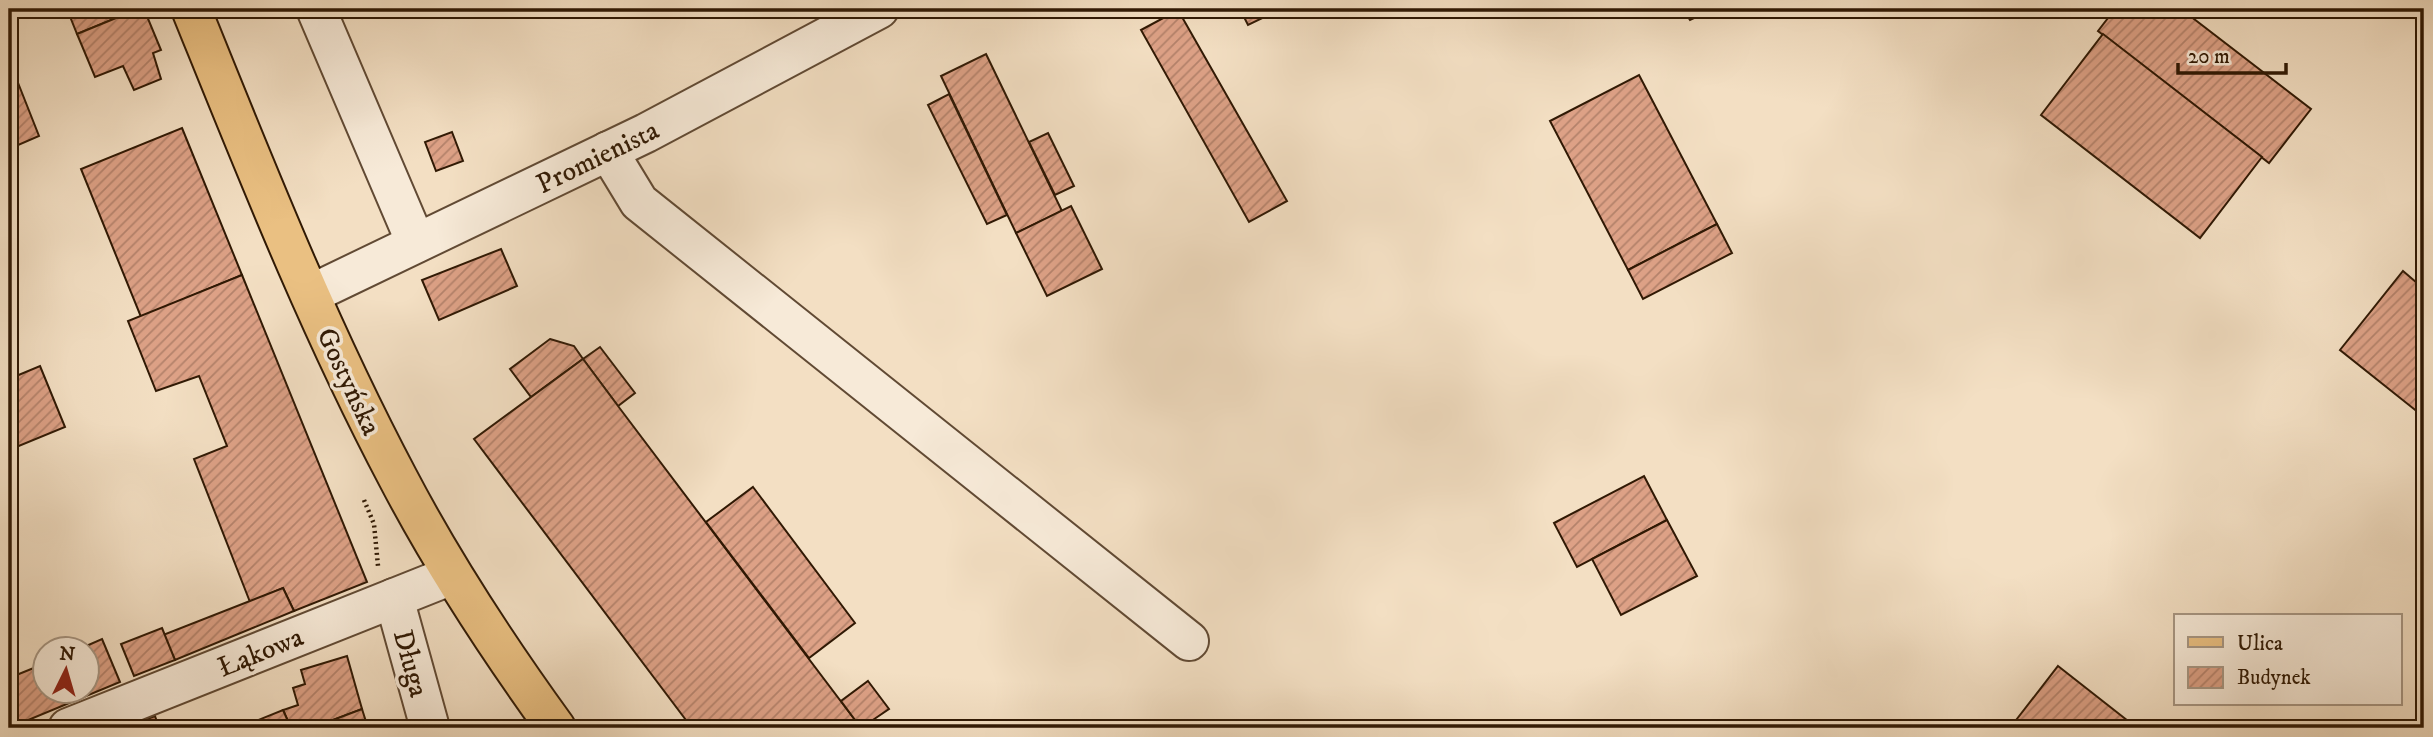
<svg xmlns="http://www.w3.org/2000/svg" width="2433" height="737" font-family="'IM FELL DW Pica',serif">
<defs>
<pattern id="building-hatch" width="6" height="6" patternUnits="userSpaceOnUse" patternTransform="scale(1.75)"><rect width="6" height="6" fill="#dda186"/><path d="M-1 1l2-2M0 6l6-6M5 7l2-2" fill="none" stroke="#b4826b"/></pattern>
</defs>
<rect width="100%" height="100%" fill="#f3dfc3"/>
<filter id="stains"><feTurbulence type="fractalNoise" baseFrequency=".00286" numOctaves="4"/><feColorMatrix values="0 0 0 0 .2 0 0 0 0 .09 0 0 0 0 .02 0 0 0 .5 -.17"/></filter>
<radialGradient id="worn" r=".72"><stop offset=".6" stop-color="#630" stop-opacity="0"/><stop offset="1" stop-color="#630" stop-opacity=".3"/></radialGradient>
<!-- building -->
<g fill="url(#building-hatch)" stroke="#301904" stroke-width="2">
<polygon points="67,9 138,9 77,34"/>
<polygon points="138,9 144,9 161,50 153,53 161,79 134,90 123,66 95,77 77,34"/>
<polygon points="1240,9 1281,9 1248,25"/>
<polygon points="1683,9 1713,9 1690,20"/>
<polygon points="2115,9 2181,9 2311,109 2269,163 2098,31"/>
<polygon points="1178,10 1287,201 1249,222 1141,30"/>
<polygon points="2103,34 2262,157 2200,238 2041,115"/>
<polygon points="986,54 1062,211 1016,233 941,76"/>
<polygon points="9,60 39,136 9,149"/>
<polygon points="1639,75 1717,224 1628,270 1550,121"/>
<polygon points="949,94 1007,215 987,224 928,105"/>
<polygon points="182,128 242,275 141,317 81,169"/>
<polygon points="452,132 463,161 436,171 425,142"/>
<polygon points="1048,133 1074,186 1055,195 1029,142"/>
<polygon points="1071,206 1102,269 1047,296 1016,233"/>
<polygon points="1717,224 1732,253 1643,299 1628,270"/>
<polygon points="501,249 517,286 439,320 422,280"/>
<polygon points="2403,271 2424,289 2424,417 2340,350"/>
<polygon points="242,275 367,582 294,611 283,588 250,602 194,459 227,446 199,376 156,391 128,321"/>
<polygon points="550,339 574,346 583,359 531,397 510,369"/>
<polygon points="600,347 635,393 618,406 583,359"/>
<polygon points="583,359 618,406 861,728 692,728 474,439"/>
<polygon points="40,366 65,427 9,450 9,379"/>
<polygon points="1644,476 1667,520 1577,567 1554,523"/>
<polygon points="753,487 855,623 809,658 706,522"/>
<polygon points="1667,520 1697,576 1621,615 1592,559"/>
<polygon points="283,588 294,611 175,660 163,635"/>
<polygon points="162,628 175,660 134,676 121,644"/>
<polygon points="102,639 120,682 9,728 9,678 46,663 46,692 88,692 88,650 77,650"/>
<polygon points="347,656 362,709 312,728 291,728 283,710 298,705 293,688 305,684 301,670"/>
<polygon points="2058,666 2137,728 2018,728 2013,724"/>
<polygon points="868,681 889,709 861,728 841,701"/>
<polygon points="362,709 368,728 318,728 317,726"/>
<polygon points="283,710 291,728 253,728 251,723"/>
<polygon points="155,716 159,728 124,728"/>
</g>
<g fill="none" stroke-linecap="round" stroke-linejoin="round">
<defs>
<g id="minor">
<polyline points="316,9 416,243"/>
<polyline points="608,151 639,202 1189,641"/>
<polyline points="311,294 646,133 879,9"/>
<polyline points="394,598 430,728"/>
<polyline points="68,728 452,575"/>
</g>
<path id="major" d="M191,9C255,167 318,327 398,478C444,566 498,648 556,728"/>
</defs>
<!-- minor casing -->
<use href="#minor" stroke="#614a34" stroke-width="42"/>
<!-- major casing -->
<use href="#major" stroke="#301904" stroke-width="42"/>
<!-- path -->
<polyline stroke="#301904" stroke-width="4.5" stroke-dasharray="2 3.5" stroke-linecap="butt" points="364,500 374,524 378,566"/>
<!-- minor -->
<use href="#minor" stroke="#f7ead8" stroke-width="38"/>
<!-- major -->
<use href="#major" stroke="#eac082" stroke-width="38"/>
</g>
<g text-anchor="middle" stroke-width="7" stroke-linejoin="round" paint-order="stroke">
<!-- street labels -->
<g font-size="28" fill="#301904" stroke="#f7ead8">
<text transform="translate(597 156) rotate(-26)" y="10">Promienista</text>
<text transform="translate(350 381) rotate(65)" y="10">Gostyńska</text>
<text transform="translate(260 651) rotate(-22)" y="10">Łąkowa</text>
<text transform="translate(412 663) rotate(75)" y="10">Długa</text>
</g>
</g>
<!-- margin -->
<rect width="2433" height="737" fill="none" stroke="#f3dfc3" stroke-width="35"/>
<rect x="10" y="10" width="2412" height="716" fill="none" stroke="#301904" stroke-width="3.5"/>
<rect x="18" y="18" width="2398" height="702" fill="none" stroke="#301904" stroke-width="2"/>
<!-- legend -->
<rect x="2174" y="614" width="228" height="91" fill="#f7ead8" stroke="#a79683" stroke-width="2"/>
<rect x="2188" y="637" width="35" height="10" fill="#eac082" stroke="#a79683" stroke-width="2"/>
<text x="2237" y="650" font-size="21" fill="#301904">Ulica</text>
<rect x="2188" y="667" width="35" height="21" fill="url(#building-hatch)" stroke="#a79683" stroke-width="2"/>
<text x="2237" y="684" font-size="21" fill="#301904">Budynek</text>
<!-- north arrow -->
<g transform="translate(66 670) rotate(5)"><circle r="33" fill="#f7ead8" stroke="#a79683" stroke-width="2"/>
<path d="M0-5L12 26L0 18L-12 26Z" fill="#8f2418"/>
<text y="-10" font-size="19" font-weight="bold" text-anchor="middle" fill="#301904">N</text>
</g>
<!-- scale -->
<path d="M2178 63v10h108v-10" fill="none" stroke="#301904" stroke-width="3.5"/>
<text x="2188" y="63" font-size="21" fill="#301904" stroke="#f7ead8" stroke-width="5" paint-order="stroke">20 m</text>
<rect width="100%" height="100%" filter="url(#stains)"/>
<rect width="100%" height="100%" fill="url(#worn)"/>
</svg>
